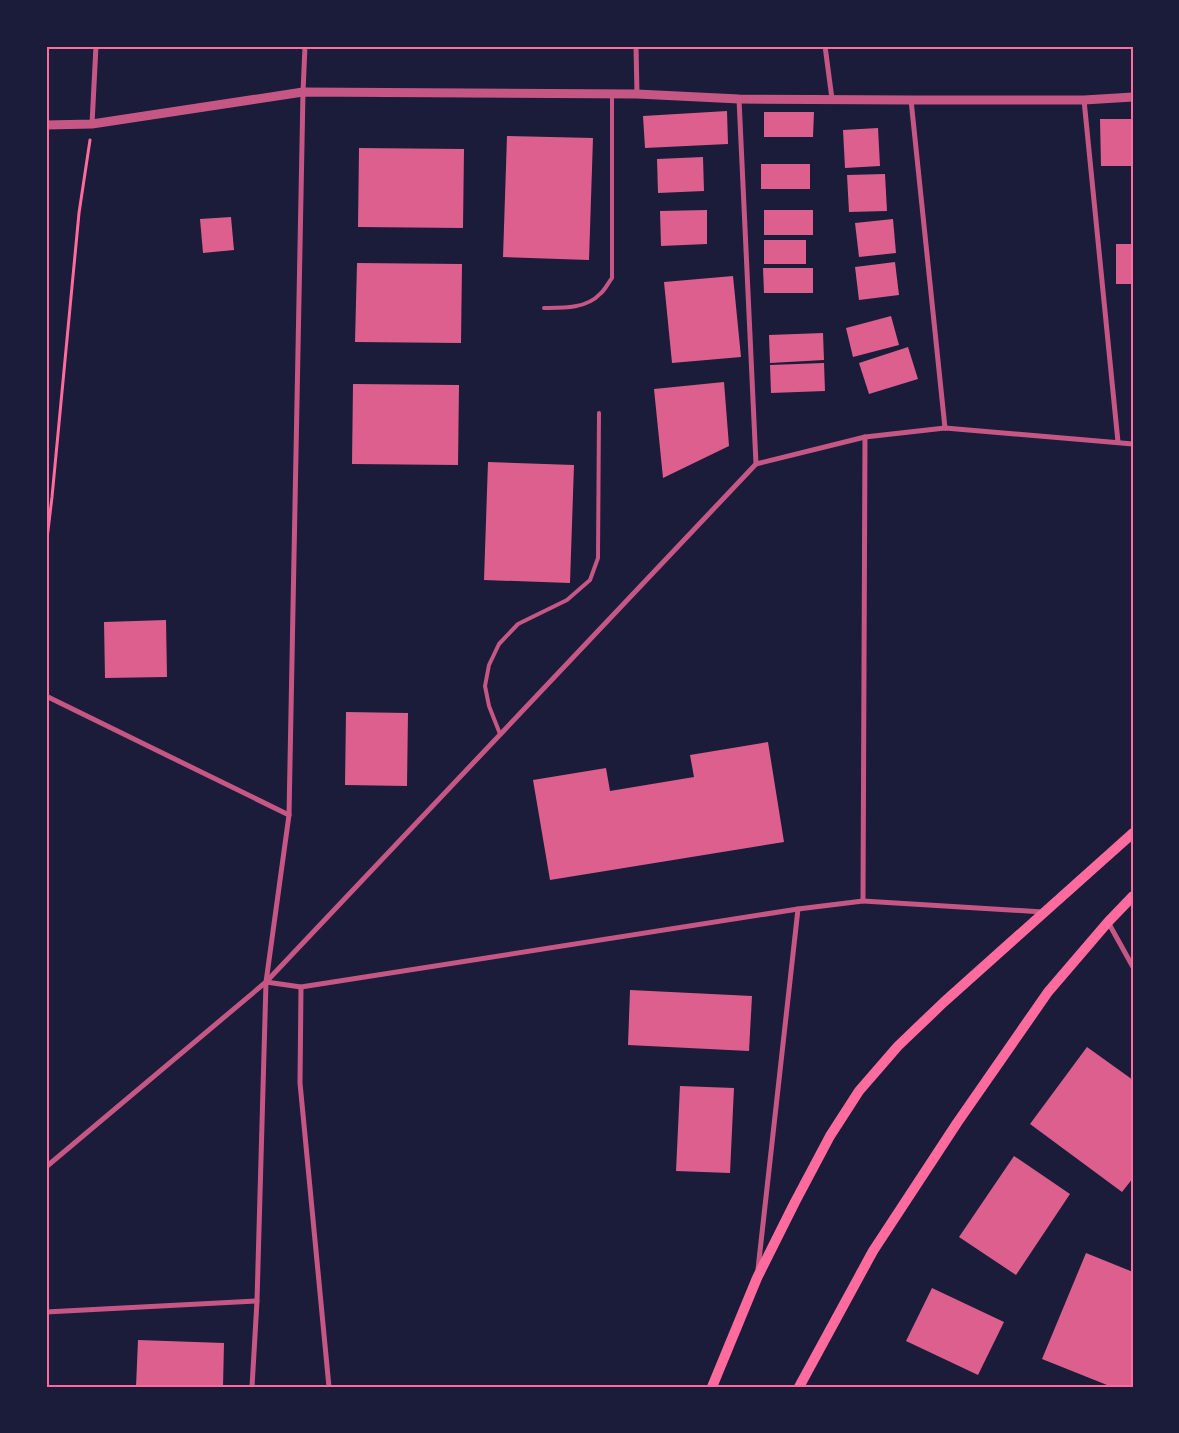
<svg xmlns="http://www.w3.org/2000/svg" width="1179" height="1433" font-family="'Source Sans 3',sans-serif">
<rect width="100%" height="100%" fill="#1b1b3a"/>
<!-- building -->
<g fill="#dd5f8e">
<polygon points="727,111 728,144 645,148 643,116"/>
<polygon points="764,112 814,112 813,137 764,137"/>
<polygon points="1100,119 1133,119 1133,166 1101,166"/>
<polygon points="878,128 880,166 845,168 843,130"/>
<polygon points="507,136 593,138 589,260 503,257"/>
<polygon points="359,148 464,149 463,228 358,227"/>
<polygon points="703,157 704,191 658,193 657,159"/>
<rect x="761" y="164" width="49" height="25"/>
<polygon points="885,174 887,211 849,212 847,175"/>
<polygon points="707,210 707,244 661,246 660,211"/>
<rect x="764" y="210" width="49" height="25"/>
<polygon points="231,217 234,250 203,253 200,219"/>
<polygon points="893,219 896,253 859,257 855,223"/>
<rect x="764" y="240" width="42" height="24"/>
<rect x="1116" y="244" width="17" height="40"/>
<polygon points="895,262 899,295 859,300 855,267"/>
<polygon points="357,263 462,264 461,343 355,342"/>
<polygon points="763,268 813,268 813,293 764,293"/>
<polygon points="733,276 741,357 672,363 664,282"/>
<polygon points="891,316 899,345 853,357 846,328"/>
<polygon points="823,333 824,360 770,363 769,335"/>
<polygon points="908,347 918,379 869,394 859,363"/>
<polygon points="824,363 825,391 771,393 770,365"/>
<polygon points="724,382 729,446 663,478 654,389"/>
<polygon points="353,384 459,385 458,465 352,464"/>
<polygon points="488,462 574,465 570,583 484,580"/>
<polygon points="166,620 167,677 105,678 104,622"/>
<polygon points="346,712 408,713 407,786 345,785"/>
<polygon points="768,742 784,842 550,880 533,780 606,768 610,791 694,777 690,755"/>
<polygon points="630,990 752,996 749,1051 628,1045"/>
<polygon points="1087,1047 1133,1080 1133,1178 1122,1192 1030,1124"/>
<polygon points="680,1086 734,1088 730,1173 676,1171"/>
<polygon points="1014,1156 1070,1194 1016,1275 959,1237"/>
<polygon points="1086,1253 1133,1272 1133,1387 1112,1387 1042,1359"/>
<polygon points="932,1288 1004,1322 978,1375 906,1341"/>
<polygon points="138,1340 224,1343 223,1387 136,1387"/>
</g>
<g fill="none" stroke-linecap="round" stroke-linejoin="round">
<!-- path -->
<polyline stroke="#ff6b9d" stroke-width="3" points="46,547 52,497 79,213 90,140"/>
<!-- service -->
<g stroke="#c65784" stroke-width="4">
<path d="M544,308C562,308 586,309 600,294C605,290 608,283 612,278V94"/>
<polyline points="500,734 489,706 485,686 489,665 499,644 518,624 567,600 590,580 598,558 599,413"/>
</g>
<!-- minor -->
<g stroke="#c65784" stroke-width="5">
<polyline points="636,46 637,94"/>
<polyline points="825,46 832,99"/>
<polyline points="739,99 756,464"/>
<polyline points="911,100 945,428"/>
<polyline points="1084,100 1118,442"/>
<polyline points="92,124 96,46"/>
<polyline points="865,437 863,901 1043,912"/>
<polyline points="46,696 289,815"/>
<polyline points="1108,922 1133,967"/>
<polyline points="266,982 301,987 798,909 863,901"/>
<polyline points="301,987 300,1083 329,1387"/>
<polyline points="46,1167 266,982 756,464 865,437 945,428 1133,444"/>
<polyline points="758,1269 798,909"/>
<polyline points="46,1312 257,1301"/>
<polyline points="252,1387 257,1301 266,982 289,815 303,92 305,46"/>
</g>
<!-- tertiary -->
<polyline stroke="#c65784" stroke-width="9" points="46,125 92,124 303,92 637,94 739,99 911,100 1084,100 1133,97"/>
<!-- secondary -->
<g stroke="#ff6b9d" stroke-width="10">
<polyline points="712,1387 757,1278 795,1202 830,1136 859,1091 898,1046 944,1002 1133,833"/>
<polyline points="799,1387 873,1251 957,1123 1048,992 1108,922 1133,896"/>
</g>
</g>
<!-- border -->
<rect width="1179" height="1433" fill="none" stroke="#1b1b3a" stroke-width="95"/>
<rect x="48" y="48" width="1084" height="1338" fill="none" stroke="#ff6b9d" stroke-width="2"/>
</svg>
